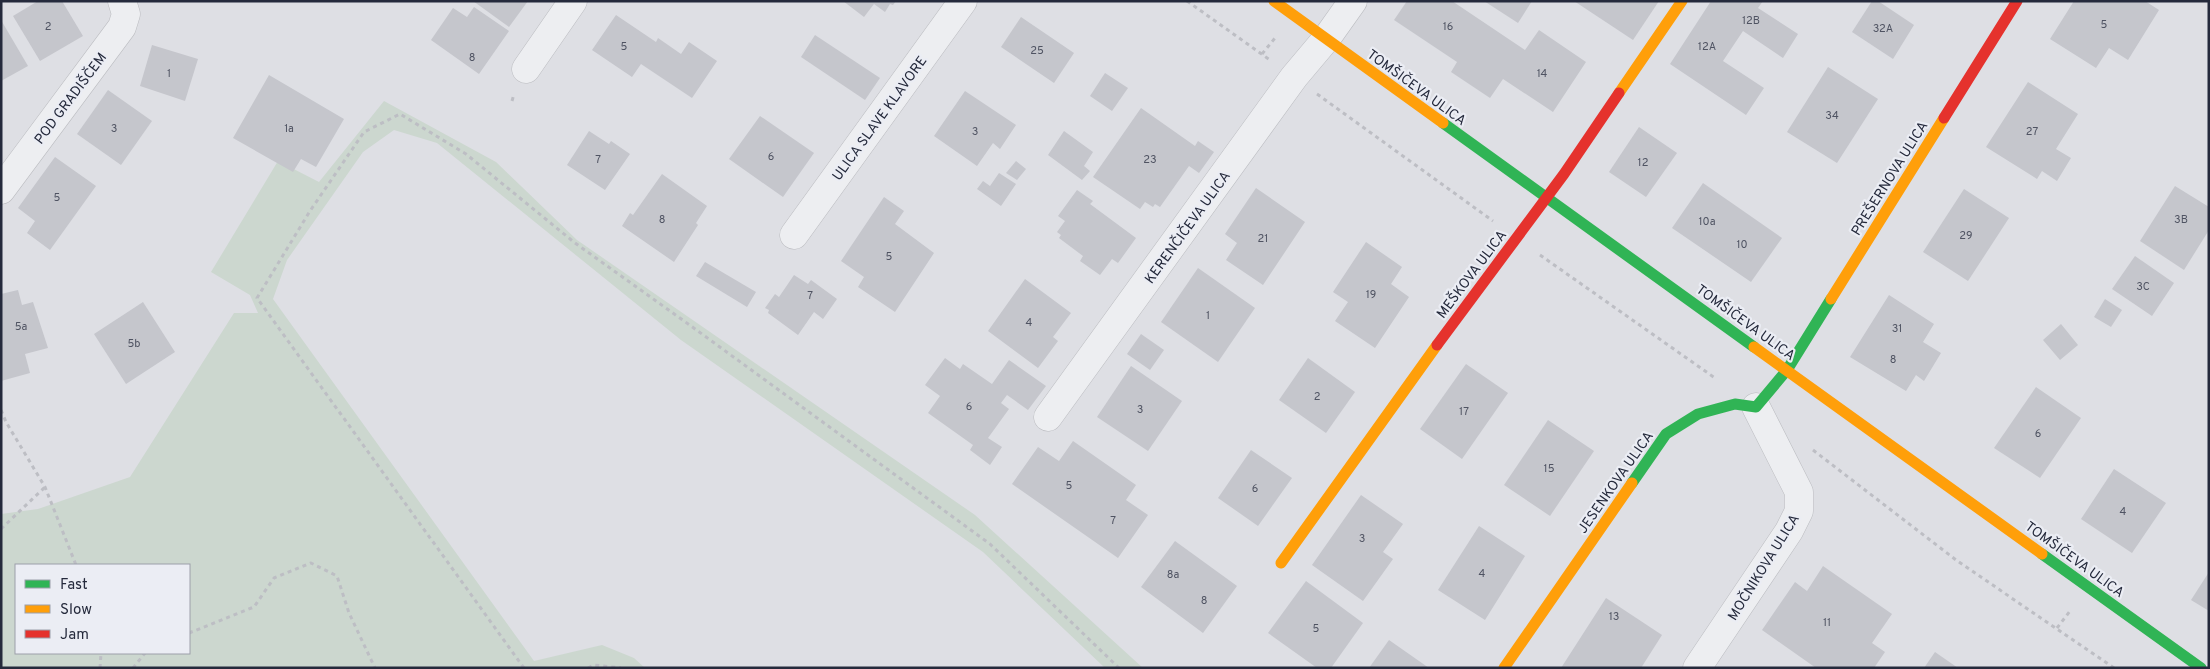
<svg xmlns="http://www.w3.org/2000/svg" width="2210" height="669" font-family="Overpass,sans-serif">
<rect width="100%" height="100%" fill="#dedfe4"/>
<!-- green -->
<path fill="#ccd7cf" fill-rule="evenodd" d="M384,101L496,162L577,240L975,515L1143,668H1105L983,552L681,340L437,143L394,130L363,152L287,260L273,299L534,661L602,645L634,658L645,668H1V514L38,509L130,477L234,313H258L250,295L211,272L278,161L319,182ZM16,565H189V653H16Z"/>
<!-- building -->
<g fill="#c5c6cc">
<polygon points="38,1 62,1 83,36 40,61 13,16"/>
<polygon points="473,1 528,1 509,27"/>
<polygon points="843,1 896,1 893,5 890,4 885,12 874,4 864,17"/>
<polygon points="1407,1 1452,1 1525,50 1539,30 1586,62 1553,112 1503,79 1490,98 1451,72 1457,62 1394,20"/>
<polygon points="1484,1 1532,1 1518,23"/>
<polygon points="1574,1 1659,1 1633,40"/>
<polygon points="1711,1 1763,1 1758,8 1798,34 1783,58 1743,31 1723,61 1764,88 1746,115 1670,64"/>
<polygon points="1872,1 1878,1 1914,25 1893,59 1852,32"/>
<polygon points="2074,1 2145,1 2159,10 2128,60 2109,48 2096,68 2050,39"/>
<polygon points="474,7 509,31 479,74 431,40 453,8 467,17"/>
<polygon points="616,15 656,42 658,38 681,54 689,42 717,61 692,98 641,64 632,77 592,50"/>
<polygon points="1021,17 1074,53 1054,83 1001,47"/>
<polygon points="1,20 28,66 1,81"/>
<polygon points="815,35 880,78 865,100 801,57"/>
<polygon points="152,45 198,59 185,101 140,86"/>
<polygon points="1828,67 1878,99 1837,163 1787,132"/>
<polygon points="1105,73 1128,88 1112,111 1090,96"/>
<polygon points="269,75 344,119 316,167 301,159 293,172 233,138"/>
<polygon points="2028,82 2078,114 2056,149 2071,158 2057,181 2042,171 2037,179 1986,147"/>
<polygon points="108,90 152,121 121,165 77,134"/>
<polygon points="965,91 1016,125 1000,149 993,143 977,166 934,136"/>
<polygon points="1141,108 1195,146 1198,141 1214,152 1199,173 1189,166 1160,207 1155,204 1153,207 1145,202 1140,209 1093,177"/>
<polygon points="760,116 814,153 783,197 729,159"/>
<polygon points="1639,127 1677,153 1646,197 1609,172"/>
<polygon points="589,131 609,144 611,141 630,154 605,190 567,165"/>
<polygon points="1064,131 1093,152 1084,166 1090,171 1082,180 1048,155"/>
<polygon points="55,157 96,186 50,250 27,233 35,221 18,208"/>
<polygon points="1016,161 1026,169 1017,180 1006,173"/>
<polygon points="999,173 1016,184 1001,206 977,189 983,181 990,186"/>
<polygon points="662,174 707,206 696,223 698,225 674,262 622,226 630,213 633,215"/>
<polygon points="1703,183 1782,238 1751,282 1672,228"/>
<polygon points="2175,186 2209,207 2209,230 2184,270 2140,241"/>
<polygon points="1256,188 1305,222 1263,285 1226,260 1237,243 1225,234"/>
<polygon points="1964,189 2009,218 1968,281 1923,252"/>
<polygon points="1077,190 1093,201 1090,204 1136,238 1118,263 1112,259 1100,275 1080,261 1083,256 1059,238 1061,235 1057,232 1065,221 1058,216"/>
<polygon points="884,197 904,211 895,224 934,253 895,312 858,287 864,277 841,261"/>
<polygon points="1366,242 1402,267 1391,284 1409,297 1375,348 1335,321 1348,302 1333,292"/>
<polygon points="2135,256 2174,283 2152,316 2112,289"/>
<polygon points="705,262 756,292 747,307 696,276"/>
<polygon points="1198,268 1255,308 1218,362 1161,322"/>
<polygon points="794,275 808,284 811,280 837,299 823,319 814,312 798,335 768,313 769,310 765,308 775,294 779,297"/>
<polygon points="1025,279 1071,313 1053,337 1058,341 1038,368 988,331"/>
<polygon points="18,290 22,305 33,302 48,348 25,354 30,373 1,381 1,294"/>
<polygon points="1889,295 1934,324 1923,342 1941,353 1924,381 1916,375 1906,391 1850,357"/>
<polygon points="2105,299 2122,310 2111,327 2094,317"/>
<polygon points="143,302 175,352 126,384 94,334"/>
<polygon points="2061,324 2078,345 2060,360 2043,340"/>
<polygon points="1141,334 1164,350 1150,370 1127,354"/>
<polygon points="945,358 960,369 963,364 992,384 1009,360 1046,386 1028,410 1007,395 1001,403 1009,409 988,438 1002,447 990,465 970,450 973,445 928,413 940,396 925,385"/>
<polygon points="1308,358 1355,392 1326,433 1279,400"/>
<polygon points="1466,364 1508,393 1462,459 1420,429"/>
<polygon points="1131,366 1182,401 1148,451 1097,417"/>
<polygon points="2036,387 2081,418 2040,478 1994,448"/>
<polygon points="1548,420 1594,451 1550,516 1504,485"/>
<polygon points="1073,441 1136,485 1126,500 1148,515 1118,558 1012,484 1038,447 1059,461"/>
<polygon points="1251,450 1292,478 1258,526 1218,498"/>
<polygon points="2114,469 2166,503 2132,553 2081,519"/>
<polygon points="1361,495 1403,524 1383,552 1393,559 1363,601 1312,565"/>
<polygon points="1479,526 1525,556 1485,620 1438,590"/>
<polygon points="1175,541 1237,586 1203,633 1141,587"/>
<polygon points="1823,566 1892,614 1872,643 1885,652 1874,668 1816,668 1762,630 1795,582 1807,591"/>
<polygon points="2209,572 2209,611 2191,600"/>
<polygon points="1306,581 1363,623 1331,668 1317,668 1268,633"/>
<polygon points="1606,598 1662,635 1641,668 1561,668"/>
<polygon points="1389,640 1429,668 1369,668"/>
<polygon points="1935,652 1958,668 1924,668"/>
</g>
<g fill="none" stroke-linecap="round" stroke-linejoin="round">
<defs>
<g id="street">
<polyline points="526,69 573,1"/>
<polyline points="1,190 122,27 126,14 122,1"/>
<polyline points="794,235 963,1"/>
<polyline points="1048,417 1294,77 1326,39 1353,1"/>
<polyline points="1697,668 1789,531 1799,511 1799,492 1756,407"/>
</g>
</defs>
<!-- street casing -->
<use href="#street" stroke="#bbbcc0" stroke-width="29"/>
<!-- path -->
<g stroke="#bdbec4" stroke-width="3" stroke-dasharray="4 4" stroke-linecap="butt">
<polyline points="1187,1 1270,60"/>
<polyline points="1262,54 1275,38"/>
<polyline points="1317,94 1493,221"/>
<polyline points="512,101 514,94"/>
<polyline points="1540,255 1715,378"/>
<polyline points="1,410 6,422 45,487 76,565"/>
<polyline points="1813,450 1956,560 2114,668"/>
<polyline points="1,529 45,487"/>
<polyline points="2057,628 2070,611"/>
<polyline points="189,633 254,607 274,578 311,563 337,576 349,613 375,668"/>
<polyline points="100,668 101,653"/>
<polyline points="133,668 145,653"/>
<polyline points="524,668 257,298 310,211 364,132 400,114 466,154 575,243 691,326 990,544 1119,668"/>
<polyline points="588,668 594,665 621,668"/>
</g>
<!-- street -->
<use href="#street" stroke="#edeef1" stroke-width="28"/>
<!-- fast -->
<g stroke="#30b455" stroke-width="11">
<polyline points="1443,123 1754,347"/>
<polyline points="1632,483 1666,434 1698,414 1735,404 1756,407 1787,370 1831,299"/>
<polyline points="2042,554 2201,668"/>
</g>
<!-- slow -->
<g stroke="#ff9f0a" stroke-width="11">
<polyline points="1274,1 1443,123"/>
<polyline points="1619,93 1682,1"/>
<polyline points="1831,299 1944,118"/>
<polyline points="1754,347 2042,554"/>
<polyline points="1281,563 1437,345"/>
<polyline points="1504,668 1632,483"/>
</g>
<!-- jam -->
<g stroke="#e5322d" stroke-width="11">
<polyline points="1944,118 2017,1"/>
<polyline points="1437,345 1564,174 1619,93"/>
</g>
</g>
<g text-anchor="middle" stroke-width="4.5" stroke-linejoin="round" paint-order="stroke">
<!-- number labels -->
<g font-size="11" fill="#4f5362">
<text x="1751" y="24">12B</text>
<text x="2104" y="28">5</text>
<text x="48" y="30">2</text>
<text x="1448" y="30">16</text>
<text x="1883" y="32">32A</text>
<text x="624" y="50">5</text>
<text x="1707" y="50">12A</text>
<text x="1037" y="54">25</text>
<text x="472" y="61">8</text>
<text x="169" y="77">1</text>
<text x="1542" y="77">14</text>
<text x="1832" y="119">34</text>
<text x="114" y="132">3</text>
<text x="289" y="132">1a</text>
<text x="975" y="135">3</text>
<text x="2032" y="135">27</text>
<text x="771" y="160">6</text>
<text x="598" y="163">7</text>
<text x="1150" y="163">23</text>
<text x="1643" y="166">12</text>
<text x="57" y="201">5</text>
<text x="662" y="223">8</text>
<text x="2181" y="223">3B</text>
<text x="1707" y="225">10a</text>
<text x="1966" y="239">29</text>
<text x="1263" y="242">21</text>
<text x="1742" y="248">10</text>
<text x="889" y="260">5</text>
<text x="2143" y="290">3C</text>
<text x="1371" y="298">19</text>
<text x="810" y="299">7</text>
<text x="1208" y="319">1</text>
<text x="1029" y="326">4</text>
<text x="21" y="330">5a</text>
<text x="1897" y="332">31</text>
<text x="134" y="347">5b</text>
<text x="1893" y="363">8</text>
<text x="1317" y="400">2</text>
<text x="969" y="410">6</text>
<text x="1140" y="413">3</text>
<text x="1464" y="415">17</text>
<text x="2038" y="437">6</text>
<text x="1549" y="472">15</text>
<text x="1069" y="489">5</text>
<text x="1255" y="492">6</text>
<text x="2123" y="515">4</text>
<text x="1113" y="524">7</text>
<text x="1362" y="542">3</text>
<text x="1482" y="577">4</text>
<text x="1173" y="578">8a</text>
<text x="1204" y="604">8</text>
<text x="1614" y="620">13</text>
<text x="1827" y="626">11</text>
<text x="1316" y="632">5</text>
</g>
<!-- street labels -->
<g font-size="14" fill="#252a3c" stroke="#ebedf4">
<text transform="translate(1417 87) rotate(36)" y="5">TOMŠIČEVA ULICA</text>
<text transform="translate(70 98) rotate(-53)" y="5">POD GRADIŠČEM</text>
<text transform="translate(879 118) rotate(-54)" y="5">ULICA SLAVE KLAVORE</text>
<text transform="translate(1889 178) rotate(-58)" y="5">PREŠERNOVA ULICA</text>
<text transform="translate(1187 227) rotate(-54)" y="5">KERENČIČEVA ULICA</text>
<text transform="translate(1471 274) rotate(-53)" y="5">MEŠKOVA ULICA</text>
<text transform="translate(1746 322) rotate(36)" y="5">TOMŠIČEVA ULICA</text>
<text transform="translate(1615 482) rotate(-55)" y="5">JESENKOVA ULICA</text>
<text transform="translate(2075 559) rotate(36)" y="5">TOMŠIČEVA ULICA</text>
<text transform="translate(1763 567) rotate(-58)" y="5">MOČNIKOVA ULICA</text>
</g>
</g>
<!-- border -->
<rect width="2210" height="669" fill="none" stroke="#252a3c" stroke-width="5"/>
<!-- legend -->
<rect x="15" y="564" width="175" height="90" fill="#ebedf4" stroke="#9c9faa"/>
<rect x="25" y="580" width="25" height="8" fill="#30b455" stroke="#9c9faa"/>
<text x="60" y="589" font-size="15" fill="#252a3c">Fast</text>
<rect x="25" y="605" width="25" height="8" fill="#ff9f0a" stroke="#9c9faa"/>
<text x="60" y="614" font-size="15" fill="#252a3c">Slow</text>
<rect x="25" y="630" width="25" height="8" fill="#e5322d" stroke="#9c9faa"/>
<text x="60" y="639" font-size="15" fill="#252a3c">Jam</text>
</svg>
